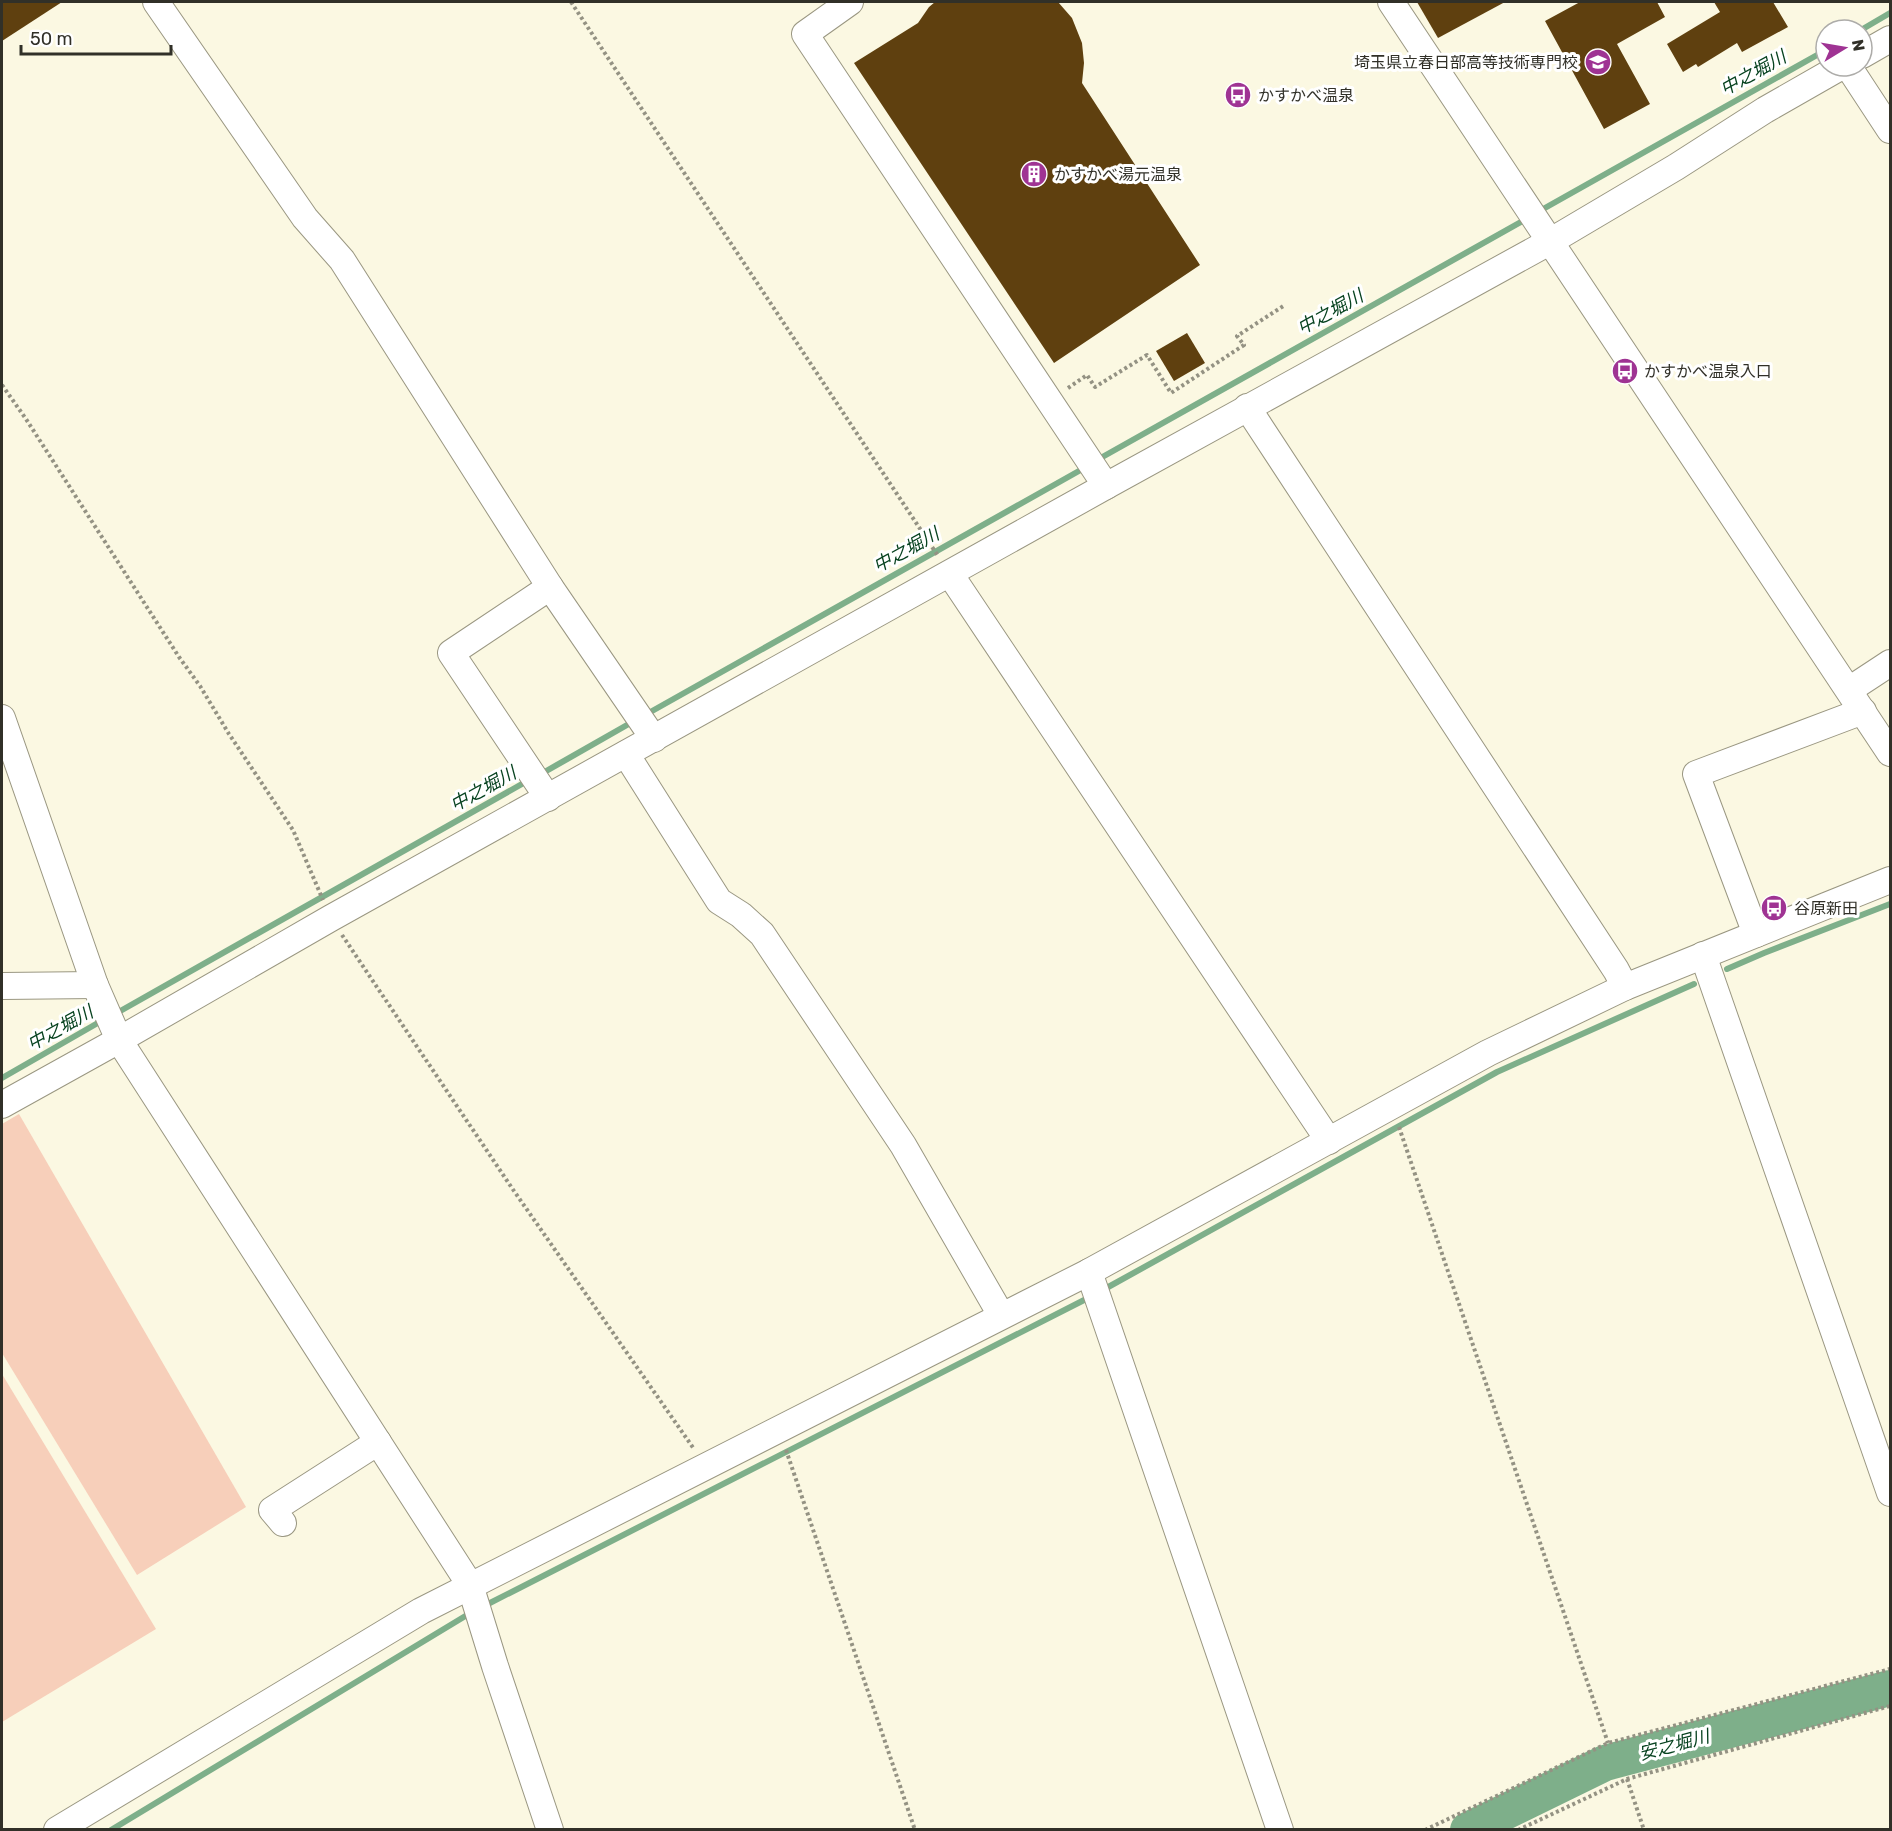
<svg xmlns="http://www.w3.org/2000/svg" width="1892" height="1831" font-family="Rubik,'Noto Sans JP',sans-serif">
<rect width="100%" height="100%" fill="#fbf8e2"/>
<!-- green -->
<g fill="#f7cfba">
<polygon points="19,1114 246,1507 137,1575 2,1353 2,1124"/>
<polygon points="2,1374 156,1629 2,1722"/>
</g>
<g fill="none" stroke-linecap="round" stroke-linejoin="round">
<!-- stream -->
<g stroke="#7eaf8a" stroke-width="6">
<polyline points="1861,30 1890,13"/>
<polyline points="1536,213 1826,50"/>
<polyline points="1097,460 1528,218"/>
<polyline points="645,715 1086,467"/>
<polyline points="541,774 634,721"/>
<polyline points="1727,969 1764,953 1890,904"/>
<polyline points="115,1014 529,780"/>
<polyline points="2,1078 103,1020"/>
<polyline points="1101,1291 1497,1072 1694,984"/>
<polyline points="484,1606 1092,1296"/>
<polyline points="111,1830 472,1612"/>
</g>
<!-- river -->
<polyline stroke="#7eaf8a" stroke-width="36" points="1468,1830 1605,1763 1890,1688"/>
</g>
<!-- building -->
<g fill="#5f400f">
<polygon points="2,2 62,2 2,41"/>
<polygon points="935,2 1058,2 1072,18 1082,43 1084,63 1082,83 1200,265 1054,363 854,63 918,23 929,7"/>
<polygon points="1417,2 1505,2 1438,38"/>
<polygon points="1580,2 1657,2 1665,17 1617,44 1650,104 1604,129 1545,21"/>
<polygon points="1714,2 1773,2 1788,27 1742,52 1737,43 1698,67 1696,64 1683,72 1667,44 1720,12"/>
<polygon points="1187,333 1205,363 1174,381 1156,351"/>
</g>
<g fill="none" stroke-linecap="round" stroke-linejoin="round">
<defs>
<g id="minor">
<polyline points="156,2 305,218 342,260 550,587 654,739"/>
<polyline points="850,2 805,34 1106,486"/>
<polyline points="1391,2 1890,753"/>
<polyline points="1862,55 1890,39"/>
<polyline points="1848,66 1890,130"/>
<polyline points="1247,407 1616,970 1625,987"/>
<polyline points="950,574 1329,1141"/>
<polyline points="1849,690 1890,663"/>
<polyline points="2,718 95,985 119,1040 470,1585 495,1666 550,1830"/>
<polyline points="626,754 719,901 741,915 762,934 903,1145 1001,1315"/>
<polyline points="548,798 451,653 550,587"/>
<polyline points="1756,934 1696,774 1863,711"/>
<polyline points="1703,955 1890,1493"/>
<polyline points="2,986 95,985"/>
<polyline points="2,1105 119,1040 331,918 1106,486 1551,241 1676,167 1765,110 1842,66"/>
<polyline points="1089,1272 1280,1830"/>
<polyline points="283,1523 272,1510 378,1442"/>
<polyline points="57,1830 421,1611 1089,1272 1488,1053 1625,987 1890,880"/>
</g>
</defs>
<!-- minor casing -->
<use href="#minor" stroke="#9a9782" stroke-width="28"/>
<!-- path -->
<g stroke="#949283" stroke-width="4" stroke-dasharray="3 3" stroke-linecap="butt">
<polyline points="571,2 938,556"/>
<polyline points="2,385 26,419 179,657 200,686 229,734 293,830 323,900"/>
<polyline points="1068,388 1087,375 1095,387 1147,355 1171,393 1244,345 1237,336 1285,305"/>
<polyline points="342,935 514,1191 694,1449"/>
<polyline points="1399,1127 1608,1743"/>
<polyline points="786,1450 915,1830"/>
<polyline points="1627,1779 1644,1830"/>
<polyline points="1425,1830 1608,1743 1890,1669"/>
<polyline points="1518,1830 1627,1779 1890,1706"/>
</g>
<!-- minor -->
<use href="#minor" stroke="#fff" stroke-width="26"/>
</g>
<!-- icons -->
<defs>
<symbol id="university-disc" viewBox="-11 -11 22 22"><circle r="9.5" fill="#9f3393" stroke="#fff"/><path d="M0-5L7-2L0 1L-7-2ZM-4 1L0 2.5L4 1V4Q0 6-4 4Z" fill="#fff"/></symbol>
<symbol id="bus-disc" viewBox="-11 -11 22 22"><circle r="9.5" fill="#9f3393" stroke="#fff"/><path d="M-5-6H5V4H4V6H2V4H-2V6H-4V4H-5ZM-3.5-4V0h7V-4ZM-3.5 1.2v1.5H-2V1.2ZM2 1.2v1.5H3.5V1.2Z" fill="#fff"/></symbol>
<symbol id="building-disc" viewBox="-11 -11 22 22"><circle r="9.5" fill="#9f3393" stroke="#fff"/><path d="M-4-6H4V6H1V3H-1V6H-4ZM-2.5-4.3h1.7v1.8h-1.7ZM.8-4.3h1.7v1.8H.8ZM-2.5-1h1.7V.8h-1.7ZM.8-1h1.7V.8H.8Z" fill="#fff"/></symbol>
</defs>
<g fill-rule="evenodd">
<use href="#university-disc" x="1583" y="47" width="30" height="30"/>
<use href="#bus-disc" x="1223" y="80" width="30" height="30"/>
<use href="#building-disc" x="1019" y="159" width="30" height="30"/>
<use href="#bus-disc" x="1610" y="356" width="30" height="30"/>
<use href="#bus-disc" x="1759" y="893" width="30" height="30"/>
</g>
<g text-anchor="middle" stroke-width="6" stroke-linejoin="round" paint-order="stroke">
<!-- poi labels -->
<g font-size="16" fill="#313028" stroke="#fff" text-anchor="start">
<text x="1578" y="68" text-anchor="end">埼玉県立春日部高等技術専門校</text>
<text x="1258" y="101">かすかべ温泉</text>
<text x="1054" y="180">かすかべ湯元温泉</text>
<text x="1644" y="377">かすかべ温泉入口</text>
<text x="1794" y="914">谷原新田</text>
</g>
<!-- water labels -->
<g font-size="18" font-style="italic" fill="#084320" stroke="#fff">
<text transform="translate(1753 73) rotate(-29)" y="6">中之堀川</text>
<text transform="translate(1330 312) rotate(-29)" y="6">中之堀川</text>
<text transform="translate(906 550) rotate(-29)" y="6">中之堀川</text>
<text transform="translate(483 789) rotate(-29)" y="6">中之堀川</text>
<text transform="translate(60 1028) rotate(-29)" y="6">中之堀川</text>
<text transform="translate(1674 1745) rotate(-15)" y="6">安之堀川</text>
</g>
</g>
<!-- border -->
<rect width="1892" height="1831" fill="none" stroke="#313028" stroke-width="6"/>
<!-- north arrow -->
<g transform="translate(1844 48) rotate(79)"><circle r="28" fill="#ffffff" stroke="#adaca9" stroke-width="1.5"/>
<path d="M0-4.5L10 22L0 15L-10 22Z" fill="#9f3393"/>
<text y="-9" font-size="16" font-weight="bold" text-anchor="middle" fill="#313028">N</text>
</g>
<!-- scale -->
<path d="M21 45v9h150v-9" fill="none" stroke="#313028" stroke-width="3"/>
<text x="30" y="45" font-size="18" fill="#313028" stroke="#ffffff" stroke-width="4.5" paint-order="stroke">50 m</text>
</svg>
